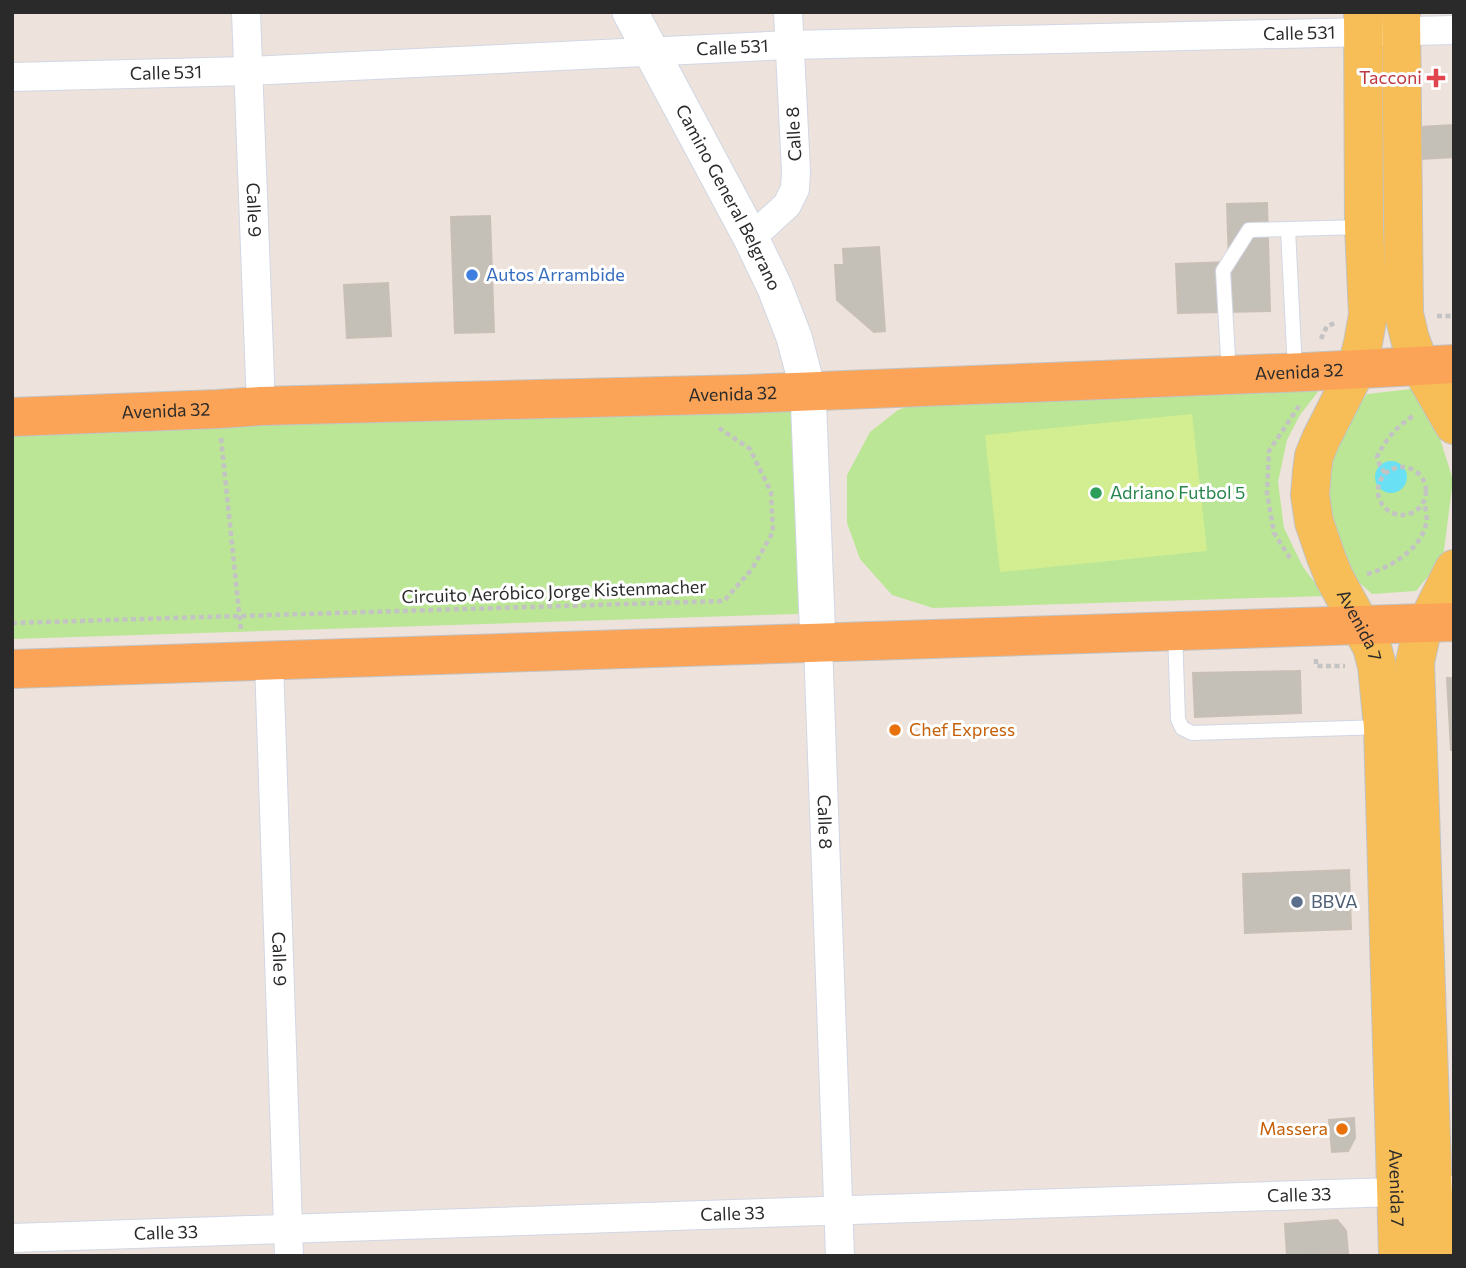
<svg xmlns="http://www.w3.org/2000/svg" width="1466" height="1268" font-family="Commissioner,sans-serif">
<rect width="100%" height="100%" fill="#ede3dc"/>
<!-- green -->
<g fill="#bbe696">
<polygon points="1324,384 1300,415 1287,440 1278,482 1284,528 1303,567 1325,596 933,608 892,595 860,559 847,523 847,475 870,432 898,410 922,401"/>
<polygon points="1411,389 1431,410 1453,480 1443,558 1416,591 1372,594 1338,563 1321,502 1328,438 1367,394"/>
<polygon points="792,403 806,607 797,614 12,639 12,431"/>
</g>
<!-- pitch -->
<polygon fill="#d2ee91" points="1192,414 1207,551 1000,572 985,435"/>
<!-- water -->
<circle fill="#6ae0f4" cx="1391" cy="477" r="16"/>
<!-- building -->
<g fill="#c4bfb7" stroke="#c8bfb5" stroke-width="2">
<polygon points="1454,125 1454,157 1421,159 1419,127"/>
<polygon points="1267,203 1270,311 1178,313 1176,264 1229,262 1227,204"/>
<polygon points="490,216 494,332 455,333 451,217"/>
<polygon points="879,247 885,331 874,332 837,300 835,265 844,265 843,249"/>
<polygon points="388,283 391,336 347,338 344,285"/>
<polygon points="1300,671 1301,713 1195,717 1193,673"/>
<polygon points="1447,678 1454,678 1454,750 1451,750"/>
<polygon points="1349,870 1351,929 1245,933 1243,874"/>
<polygon points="1354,1118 1355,1138 1348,1151 1332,1152 1329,1120"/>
<polygon points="1337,1220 1346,1231 1348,1253 1287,1256 1285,1224"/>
</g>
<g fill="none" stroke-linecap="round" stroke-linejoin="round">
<defs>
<g id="service">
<polyline points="1288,229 1363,227"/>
<polyline points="1229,375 1223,271 1249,230 1288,229 1295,371"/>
<polyline points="1175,633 1178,719 1182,728 1192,733 1383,727"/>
</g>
<g id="minor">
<path id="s1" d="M246,12L261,406"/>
<path id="s2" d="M12,77L248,71L789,45L1454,30"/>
<polyline points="751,238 787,205 795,189 796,171 788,12"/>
<path id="s3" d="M818,644L840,1256"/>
<path id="s4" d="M269,661L289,1256"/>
<path id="s5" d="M12,1238L1454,1190"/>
</g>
<g id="tertiary">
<path id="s6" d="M630,12L751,238L775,288L794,337L808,390L818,644"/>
</g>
<g id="primary">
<path id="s7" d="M1363,12L1364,227L1368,315L1363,343L1356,370L1321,439L1314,456L1312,471L1310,495L1314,522L1326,557L1334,577L1372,647L1377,666L1383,727L1398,1256"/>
<polyline points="1401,12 1404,314 1410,339 1420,366 1454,425"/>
<polyline points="1435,1256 1415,662 1421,635 1454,569"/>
</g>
<g id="trunk">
<path id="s8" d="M12,417L218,409L261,406L745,394L1306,372L1454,364"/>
<polyline points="12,669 1454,622"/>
</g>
</defs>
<!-- service casing -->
<use href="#service" stroke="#d1d7e4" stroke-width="16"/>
<!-- minor casing -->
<use href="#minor" stroke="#d1d7e4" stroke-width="30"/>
<!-- tertiary casing -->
<use href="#tertiary" stroke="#d1d7e4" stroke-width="37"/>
<!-- primary casing -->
<use href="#primary" stroke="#c3c3c3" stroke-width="40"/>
<!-- trunk casing -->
<use href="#trunk" stroke="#c3c3c3" stroke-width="40"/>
<!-- path -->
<g stroke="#c3c3c3" stroke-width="4.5" stroke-dasharray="5 3.5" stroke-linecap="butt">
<polyline points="1437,316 1454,316"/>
<polyline points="1321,339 1327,326 1335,323"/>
<polyline points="221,438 241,631"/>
<circle cx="1402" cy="491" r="24"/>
<path d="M1385,473L1380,466L1377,457C1386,439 1396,427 1413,416"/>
<polyline points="1290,558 1274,533 1267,493 1269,451 1299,406"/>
<path d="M1367,574C1390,568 1421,549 1426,524C1428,517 1425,508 1424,501"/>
<polyline points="12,623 724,601 752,569 773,532 771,492 750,449 719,428"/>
<polyline points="1316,659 1316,666 1345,666"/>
</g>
<!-- service -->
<use href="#service" stroke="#fff" stroke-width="14"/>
<!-- minor -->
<use href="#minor" stroke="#fff" stroke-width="28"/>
<!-- tertiary -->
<use href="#tertiary" stroke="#fff" stroke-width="35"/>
<!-- primary -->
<use href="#primary" stroke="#f7bd57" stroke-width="38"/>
<!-- trunk -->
<use href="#trunk" stroke="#fba356" stroke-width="38"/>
</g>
<!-- markers -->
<path fill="#e0444e" stroke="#fff" stroke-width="2.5" d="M1432.5 67.5h7v7h7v7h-7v7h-7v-7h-7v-7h7z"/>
<circle fill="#3f7fe0" stroke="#fff" stroke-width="2.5" cx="472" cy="275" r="7"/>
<circle fill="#2e9e5b" stroke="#fff" stroke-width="2.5" cx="1096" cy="493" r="7"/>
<g fill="#e8710a" stroke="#fff" stroke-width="2.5">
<circle cx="895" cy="730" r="7"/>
<circle cx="1342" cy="1129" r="7"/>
</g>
<circle fill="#5c6f8a" stroke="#fff" stroke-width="2.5" cx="1297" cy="902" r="7"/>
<g text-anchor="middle" stroke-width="6" stroke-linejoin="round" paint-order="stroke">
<!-- street labels -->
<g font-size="18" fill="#2a2a2a" stroke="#fff">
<text dy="6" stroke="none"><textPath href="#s2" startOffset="1288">Calle 531</textPath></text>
<text dy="6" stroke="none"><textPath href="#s2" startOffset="721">Calle 531</textPath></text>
<text dy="6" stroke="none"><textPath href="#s2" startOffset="154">Calle 531</textPath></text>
<text transform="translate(794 134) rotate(-93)" y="6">Calle 8</text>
<text dy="6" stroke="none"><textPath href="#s6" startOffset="210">Camino General Belgrano</textPath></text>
<text dy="6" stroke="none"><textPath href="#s1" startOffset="198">Calle 9</textPath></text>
<text dy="6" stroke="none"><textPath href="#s8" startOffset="1288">Avenida 32</textPath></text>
<text dy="6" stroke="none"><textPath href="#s8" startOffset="721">Avenida 32</textPath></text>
<text dy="6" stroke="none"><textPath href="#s8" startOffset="154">Avenida 32</textPath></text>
<text transform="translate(554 592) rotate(-2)" y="6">Circuito Aeróbico Jorge Kistenmacher</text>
<text dy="6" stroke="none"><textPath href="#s7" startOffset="635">Avenida 7</textPath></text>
<text dy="6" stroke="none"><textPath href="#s3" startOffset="178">Calle 8</textPath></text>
<text dy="6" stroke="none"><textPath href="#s4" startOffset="298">Calle 9</textPath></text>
<text dy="6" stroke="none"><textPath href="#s7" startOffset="1202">Avenida 7</textPath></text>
<text dy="6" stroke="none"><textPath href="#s5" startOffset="1288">Calle 33</textPath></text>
<text dy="6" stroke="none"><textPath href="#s5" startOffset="721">Calle 33</textPath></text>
<text dy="6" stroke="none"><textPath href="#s5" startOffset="154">Calle 33</textPath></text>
</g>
<!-- health labels -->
<g font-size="18" fill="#be3a42" stroke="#fff" text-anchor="end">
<text x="1422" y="84">Tacconi</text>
</g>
<!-- shop labels -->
<g font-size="18" fill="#366cbe" stroke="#fff" text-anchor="start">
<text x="486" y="281">Autos Arrambide</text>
</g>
<!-- leisure labels -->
<g font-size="18" fill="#27864d" stroke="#fff" text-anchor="start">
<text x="1110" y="499">Adriano Futbol 5</text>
</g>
<!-- food labels -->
<g font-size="18" fill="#c56008" stroke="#fff" text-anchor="start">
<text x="909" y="736">Chef Express</text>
<text x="1328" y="1135" text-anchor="end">Massera</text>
</g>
<!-- service labels -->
<g font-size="18" fill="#4e5e75" stroke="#fff" text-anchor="start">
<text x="1311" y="908">BBVA</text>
</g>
</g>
<!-- border -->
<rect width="1466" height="1268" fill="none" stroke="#2a2a2a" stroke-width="28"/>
</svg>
